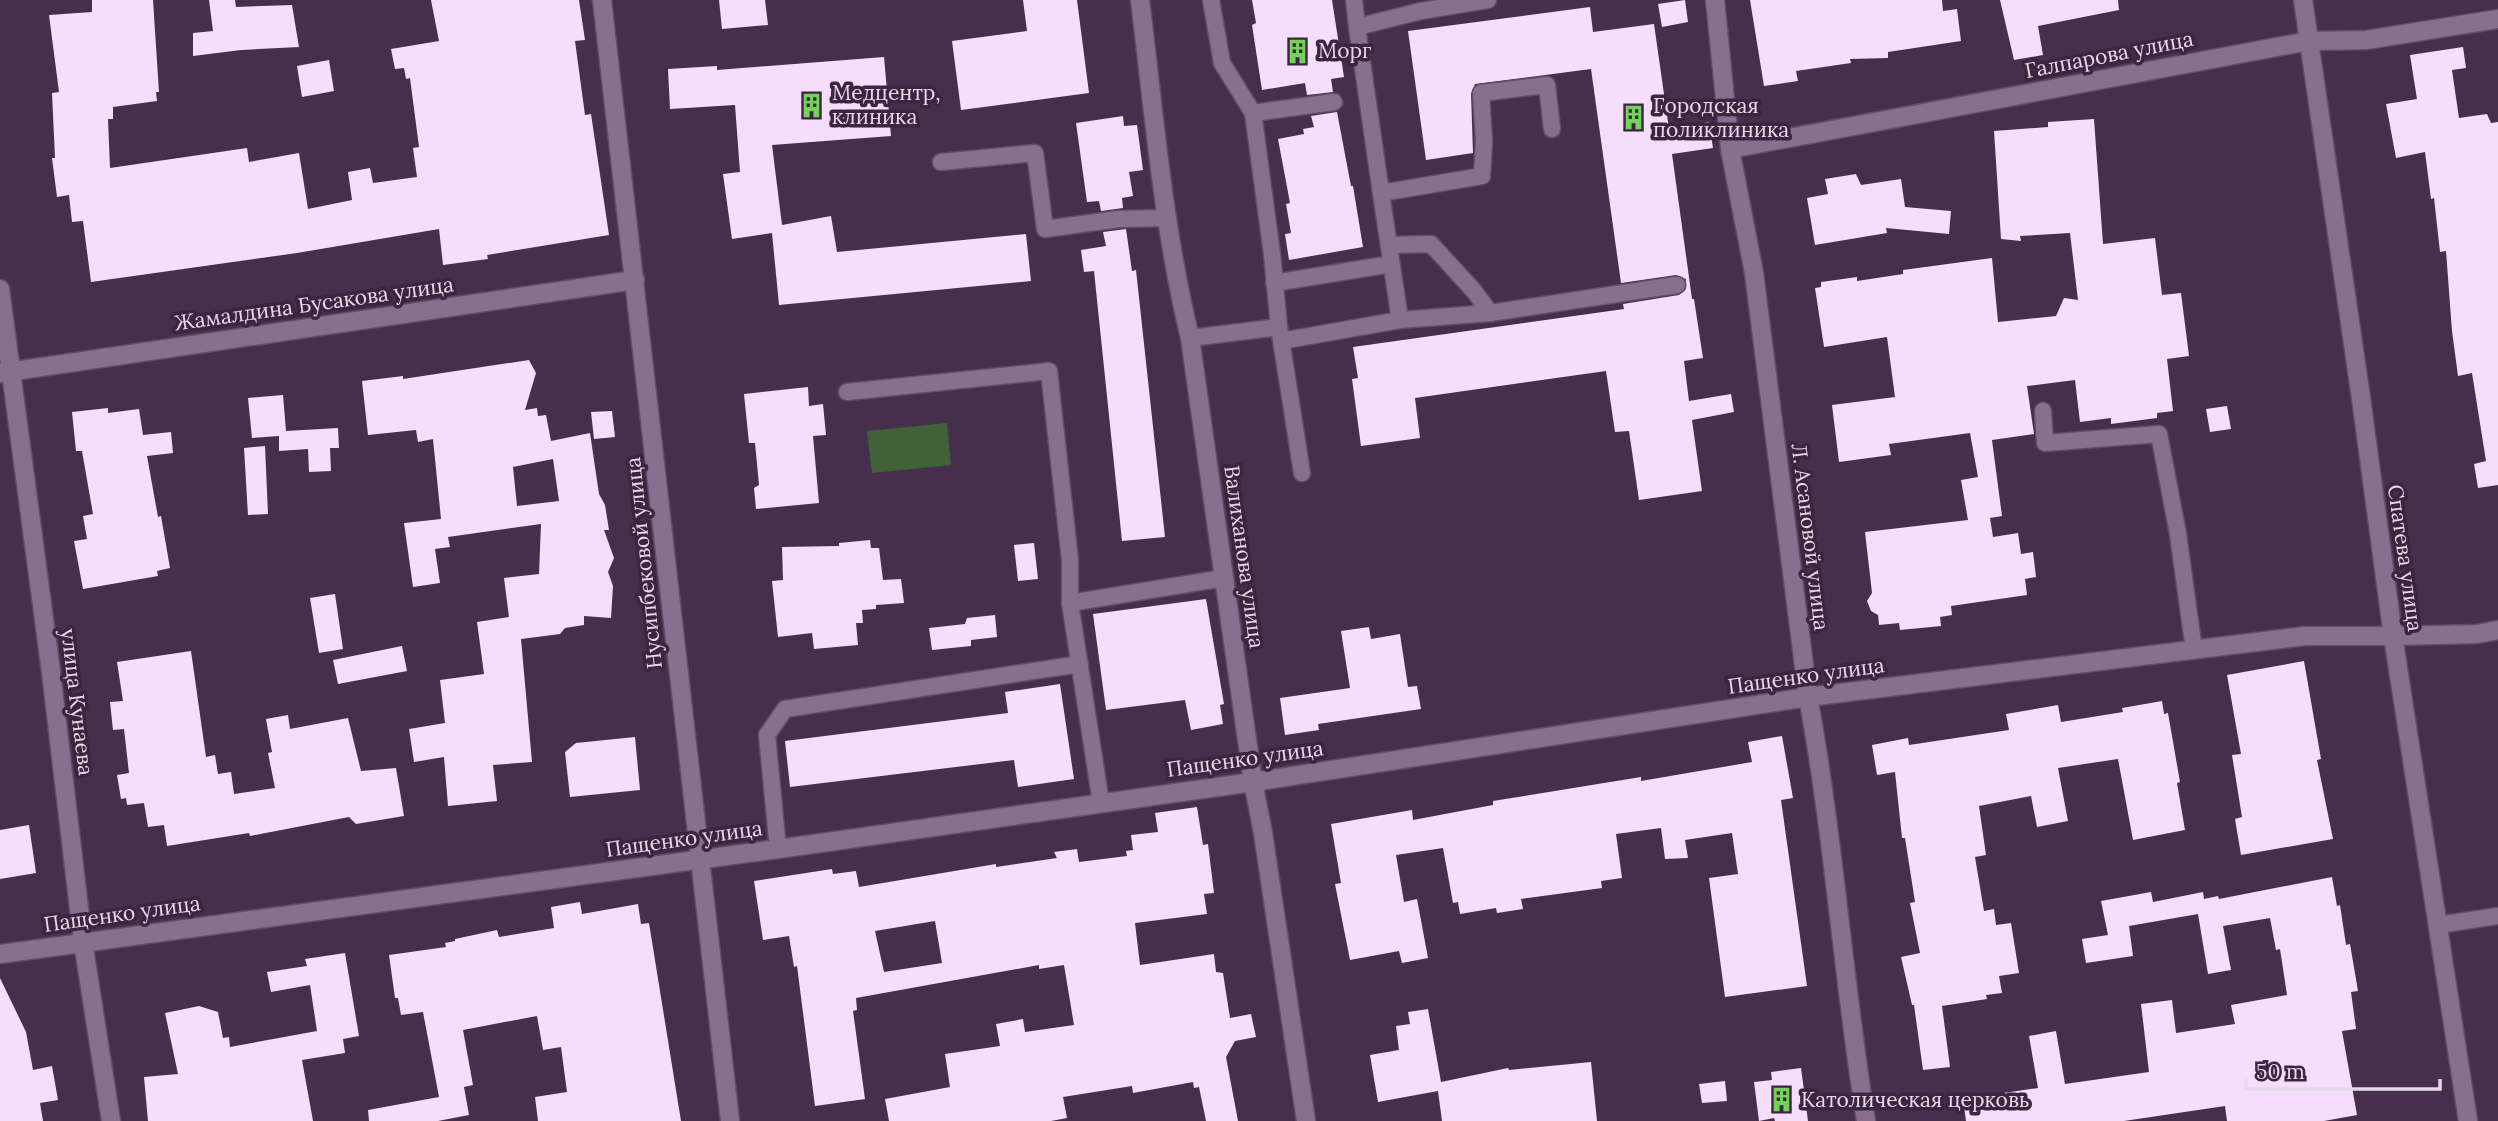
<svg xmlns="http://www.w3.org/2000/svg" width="2498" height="1121" font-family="Lora,serif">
<rect width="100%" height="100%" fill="#462f4c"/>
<!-- green -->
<polygon fill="#416238" points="947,423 951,465 872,473 867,431"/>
<!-- building -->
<g fill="#f5defb" fill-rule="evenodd">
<polygon points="92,0 153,0 159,92 156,92 157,101 113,107 113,119 108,119 110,168 247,148 249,162 299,153 308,209 352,200 348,172 370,168 373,183 417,177 413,148 419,147 410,78 406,79 404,68 395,69 391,49 439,41 431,0 579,0 585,40 575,41 585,115 591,114 609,235 487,255 488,259 443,265 439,229 297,253 91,282 83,221 72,222 69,195 57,197 52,158 55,158 52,93 59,92 49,15 92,12"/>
<polygon points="209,0 235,0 236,7 292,5 299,47 241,50 193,56 193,33 213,31"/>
<polygon points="719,0 765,0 768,25 722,29"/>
<polygon points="1023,0 1077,0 1089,93 961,110 952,41 1027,31"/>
<polygon points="1252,0 1332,0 1344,77 1331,79 1333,92 1307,95 1305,83 1262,90 1252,25 1256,23"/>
<polygon points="1685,0 1688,22 1662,27 1658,4"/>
<polygon points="1750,0 1942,0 1943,11 1957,9 1961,41 1888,52 1888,58 1850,59 1851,63 1796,71 1798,81 1764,86"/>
<polygon points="2000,0 2118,0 2119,10 2038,26 2043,55 2014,60"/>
<polygon points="1590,7 1593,32 1654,24 1669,129 1709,122 1713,148 1672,154 1692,299 1694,299 1703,358 1684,361 1689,401 1731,394 1734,412 1692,420 1702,491 1639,500 1629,431 1615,432 1606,371 1415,398 1420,438 1361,446 1352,379 1358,378 1353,347 1624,309 1623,304 1679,295 1686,289 1686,279 1676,275 1621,283 1591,69 1475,84 1471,94 1473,153 1426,160 1408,31"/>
<polygon points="2463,47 2466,68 2452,70 2459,118 2487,114 2491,123 2498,122 2498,485 2478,488 2474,464 2486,461 2472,373 2458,376 2452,331 2446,251 2440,252 2434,198 2431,199 2425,152 2396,158 2386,104 2417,99 2410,55"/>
<polygon points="884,57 891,136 772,145 782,225 831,216 837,252 1026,234 1031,281 779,305 772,233 732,239 723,174 740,172 735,105 670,109 668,69 717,66 717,70"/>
<polygon points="329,60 334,91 302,97 297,66"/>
<polygon points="1337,112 1351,186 1353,186 1363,247 1289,260 1285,234 1291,233 1286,204 1290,203 1278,139 1304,134 1303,129 1314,127 1311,116"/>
<polygon points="1123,116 1124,126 1137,125 1143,170 1129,172 1133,196 1122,198 1123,208 1101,211 1099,201 1087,202 1076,123"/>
<polygon points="2094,119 2103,244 2155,238 2162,295 2181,293 2189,356 2167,359 2173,411 2157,413 2157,418 2111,424 2111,418 2080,422 2075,380 2027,386 2034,434 1992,440 2002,516 1990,518 1993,537 2018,533 2021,554 2033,552 2036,577 2025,579 2027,595 1951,606 1952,615 1940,617 1941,626 1900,630 1899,623 1879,625 1878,615 1871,611 1867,601 1872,593 1865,532 1968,520 1961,480 1978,477 1970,433 1889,444 1891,455 1839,462 1832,405 1895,397 1887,337 1824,347 1815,288 1821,287 1821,282 1857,277 1857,281 1903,274 1903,270 1992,258 1998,322 2056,316 2064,298 2078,300 2070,233 2020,236 2021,241 2001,239 1994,131 2048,127 2048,122"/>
<polygon points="1856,174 1861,185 1901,179 1905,207 1951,211 1949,234 1886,228 1887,233 1815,245 1807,198 1828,194 1825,179"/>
<polygon points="1126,229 1132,271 1136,270 1165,537 1122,541 1094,271 1084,272 1081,250 1106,246 1103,232"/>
<path d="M529,360L536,373L525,410L537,408L538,416L546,415L551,441L590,433L599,494L605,505L609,530H604L614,558L608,572L613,586L611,618L584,616V625L565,628L560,634L521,639L532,762L493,765L497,801L448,806L444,757L414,762L409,729L445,723L440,680L484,674L477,622L509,617L504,578L539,574L541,524L448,537L450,547L435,549L440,583L413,587L404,523L441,519L433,439L418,442L416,430L368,435L362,381L403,376V379ZM553,459L559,501L517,506L513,467Z"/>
<polygon points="808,387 809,406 823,404 826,435 813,436 819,503 756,509 754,488 759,485 755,443 749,443 744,394"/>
<polygon points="283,395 286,431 338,428 339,448 330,448 331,471 309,472 308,449 279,451 279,436 252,438 248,398"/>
<polygon points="2227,406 2231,429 2210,432 2206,409"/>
<polygon points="108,408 108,413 139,409 143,435 171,432 173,453 147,456 158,517 161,516 170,568 157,571 158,576 83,589 74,541 87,539 83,516 93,514 82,451 76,451 72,412"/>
<polygon points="612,411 615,437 594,439 591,412"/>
<polygon points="265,446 268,514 248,515 244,448"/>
<polygon points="870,540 871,548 879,548 883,580 901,579 904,603 876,605 876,609 862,610 863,623 856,623 858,645 814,649 812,633 778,637 772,581 783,580 782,547 839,546 839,543"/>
<polygon points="1034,543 1038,579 1018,581 1014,545"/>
<polygon points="335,594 343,649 319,653 310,598"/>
<polygon points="1206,599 1224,704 1220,705 1223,724 1191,730 1185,700 1106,710 1093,614"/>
<polygon points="995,615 997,637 971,640 971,646 932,650 929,628 965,624 967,618"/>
<polygon points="1369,627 1371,639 1400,634 1408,687 1417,686 1421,709 1318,724 1319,730 1285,735 1280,698 1350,688 1341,631"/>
<polygon points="402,646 407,671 338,684 333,660"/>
<polygon points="191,651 206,757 215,755 218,774 231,772 234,794 275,788 268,753 272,752 266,719 288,715 290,729 348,718 361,771 396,768 404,816 356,824 349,817 250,836 249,833 167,846 164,825 148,827 144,803 127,805 126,798 121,799 117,775 129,773 124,729 113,730 110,702 123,701 117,662"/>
<polygon points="2304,661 2321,759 2317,760 2333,839 2241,855 2235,819 2242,817 2232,755 2241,754 2227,675"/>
<polygon points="1060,684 1074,779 1018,787 1014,760 790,787 785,741 1008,713 1005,692"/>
<polygon points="2162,701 2164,714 2168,713 2180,782 2177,783 2185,830 2133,840 2118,759 2058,768 2068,821 2037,827 2031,796 1979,806 1986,855 1975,857 1984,911 1994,909 1996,925 2011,923 2019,973 1999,976 2002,993 1986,995 1987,999 1942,1006 1950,1067 1923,1070 1914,1005 1912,1005 1901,957 1920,953 1910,903 1915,902 1905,838 1902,838 1895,772 1877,775 1872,745 1908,738 1909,745 2009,730 2006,714 2058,705 2061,722 2123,712 2122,708"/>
<polygon points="1782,736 1793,798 1781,800 1807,986 1725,997 1709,878 1738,874 1732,833 1685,840 1688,858 1665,859 1661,828 1616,834 1622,878 1601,881 1602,888 1521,899 1523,909 1497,913 1496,908 1460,914 1458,902 1453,903 1443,848 1396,855 1404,902 1417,899 1428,958 1402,963 1399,951 1350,960 1335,884 1341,883 1331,824 1412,810 1413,820 1493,805 1493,801 1641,777 1641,781 1752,762 1748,742"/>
<polygon points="635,737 640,790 570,797 565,752 576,743"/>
<path d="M1197,807L1203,845L1208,844L1214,893L1204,894L1207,914L1135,923L1140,965L1214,954L1216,972L1223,973L1230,1018L1251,1014L1256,1037L1235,1041L1226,1057L1238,1121H1206L1199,1087L1194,1088L1193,1082L1133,1093L1132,1086L1063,1097L1067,1118L1051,1121H889L885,1099L950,1087L945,1054L1000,1046L996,1024L1023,1019L1025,1032L1074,1025L1064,965L1039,969V965L856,998L857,1010L853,1011L865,1099L815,1106L797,966L794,967L789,936L763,940L754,881L832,869L833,874L856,871L859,887L996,864V867L1057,858L1054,852L1077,849L1079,862L1127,856L1126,851L1133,850L1131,835L1158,832L1155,813ZM935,921L942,963L884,972L875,931Z"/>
<polygon points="29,825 36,873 0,879 0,830"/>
<polygon points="2332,877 2337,906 2340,905 2346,945 2350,944 2358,991 2351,992 2356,1029 2342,1031 2357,1115 2324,1121 2227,1121 2225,1106 2124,1121 1966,1121 1963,1099 2038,1088 2029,1036 2056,1031 2065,1084 2149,1072 2141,1004 2172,1000 2176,1033 2235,1024 2231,1005 2287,995 2280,949 2276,950 2270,918 2223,926 2231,970 2208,974 2198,914 2129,926 2133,956 2086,963 2082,939 2108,935 2101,901 2151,892 2153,902 2203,892 2204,899 2218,896 2219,899"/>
<polygon points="580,902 582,914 638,904 641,924 649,923 681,1121 538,1121 535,1097 567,1092 561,1047 543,1050 537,1016 463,1030 473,1085 464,1087 469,1115 438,1121 369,1121 368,1110 439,1097 423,1012 401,1015 398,998 395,998 389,955 446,947 445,943 455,941 455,939 497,930 499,937 554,928 551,907"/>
<polygon points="345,953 359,1036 343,1039 345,1053 302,1060 313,1121 148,1121 144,1077 178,1074 165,1013 199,1006 218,1012 223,1038 229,1037 230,1047 317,1031 310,985 271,992 267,972 307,966 305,959"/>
<polygon points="0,978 26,1032 33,1070 52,1066 58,1100 40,1103 43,1121 0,1121"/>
<polygon points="1428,1009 1441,1082 1508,1068 1509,1070 1591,1062 1597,1121 1442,1121 1438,1091 1378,1102 1370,1055 1399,1050 1396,1026 1410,1024 1408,1012"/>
<polygon points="1801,1068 1808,1121 1775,1121 1774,1118 1759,1121 1754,1082 1772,1080 1771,1072"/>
<polygon points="1725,1081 1727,1101 1702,1103 1699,1084"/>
</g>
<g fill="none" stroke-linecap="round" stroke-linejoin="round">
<defs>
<g id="lane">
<polyline points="1211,0 1222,63 1253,113 1272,254 1279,327"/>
<polyline points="1354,0 1357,27 1421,11 1488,0"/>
<polyline points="1357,27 1381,193 1482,176 1484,141 1481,93 1547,85 1552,129"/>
<polyline points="1253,113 1334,102"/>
<polyline points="941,162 1035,153 1045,229 1119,219 1166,218"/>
<polyline points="1389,245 1431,244 1474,291 1490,313"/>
<polyline points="1274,283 1391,264"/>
<polyline points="1400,320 1490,313 1677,285"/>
<polyline points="1190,338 1279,327 1302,473"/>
<polyline points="1281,341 1400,320 1381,193"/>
<polyline points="847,392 1049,371 1070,560 1070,603 1101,803"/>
<polyline points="2043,411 2045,443 2159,434 2178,534 2194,650"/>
<polyline points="1070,603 1224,578"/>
<polyline points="778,849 767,735 785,709 1080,664"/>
<polyline points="2438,925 2498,916"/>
</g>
<g id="street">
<polyline points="602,0 730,1121"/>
<path d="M1140,0C1154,113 1163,227 1190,338L1253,782L1263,833L1306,1121"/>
<path d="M1715,0L1730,149L1754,273L1808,697C1834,837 1843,980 1866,1121"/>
<polyline points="1730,149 2309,41 2366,40 2498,19"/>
<polyline points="0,373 635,280"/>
<polyline points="0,954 778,849 1253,782 1808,697 2305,636 2393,636 2477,634 2498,630"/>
</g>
<g id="secondary">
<polyline points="2303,0 2361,398 2393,636 2468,1121"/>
<polyline points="0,289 51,672 83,942 111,1121"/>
</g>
</defs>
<!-- lane casing -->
<use href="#lane" stroke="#604d66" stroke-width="19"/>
<!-- street casing -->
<use href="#street" stroke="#604d66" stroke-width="21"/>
<!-- secondary casing -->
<use href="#secondary" stroke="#604d66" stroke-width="21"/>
<!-- lane -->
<use href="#lane" stroke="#896f8f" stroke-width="16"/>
<!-- street -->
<use href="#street" stroke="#896f8f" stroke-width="18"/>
<!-- secondary -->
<use href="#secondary" stroke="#896f8f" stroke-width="18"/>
</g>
<!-- icons -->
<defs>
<symbol id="building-bare" viewBox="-9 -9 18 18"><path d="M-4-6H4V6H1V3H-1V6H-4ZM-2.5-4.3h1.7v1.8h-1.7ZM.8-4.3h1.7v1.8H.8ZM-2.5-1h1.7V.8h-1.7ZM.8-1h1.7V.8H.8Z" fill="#74d25b" stroke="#3c2541" stroke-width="2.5" paint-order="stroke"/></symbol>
</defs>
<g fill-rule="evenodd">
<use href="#building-bare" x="1280" y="34" width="35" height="35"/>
<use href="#building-bare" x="794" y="88" width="35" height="35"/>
<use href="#building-bare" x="1616" y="100" width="35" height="35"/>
<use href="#building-bare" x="1764" y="1082" width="35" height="35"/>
</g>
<g text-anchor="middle" stroke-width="7" stroke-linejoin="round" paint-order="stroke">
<!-- poi labels -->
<g font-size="21" fill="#e7d9eb" stroke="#3c2541" text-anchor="start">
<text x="1318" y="58">Морг</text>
<text x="832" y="100">Медцентр,<tspan x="832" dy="24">клиника</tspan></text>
<text x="1653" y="113">Городская<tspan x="1653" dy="24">поликлиника</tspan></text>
<text x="1801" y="1107">Католическая церковь</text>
</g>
<!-- street labels -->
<g font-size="21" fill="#e7d9eb" stroke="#3c2541">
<text transform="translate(2109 55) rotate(-11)" y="7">Галпарова улица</text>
<text transform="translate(314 304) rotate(-8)" y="7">Жамалдина Бусакова улица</text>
<text transform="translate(1810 537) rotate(83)" y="7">Л. Асановой улица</text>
<text transform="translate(1244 557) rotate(82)" y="7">Валиханова улица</text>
<text transform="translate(2405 558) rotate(82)" y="7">Спатева улица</text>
<text transform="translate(644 563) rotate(-96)" y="7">Нусипбековой улица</text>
<text transform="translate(1806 676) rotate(-8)" y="7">Пащенко улица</text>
<text transform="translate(77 702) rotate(83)" y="7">улица Кунаева</text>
<text transform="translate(1245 759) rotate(-8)" y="7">Пащенко улица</text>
<text transform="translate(684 839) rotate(-8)" y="7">Пащенко улица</text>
<text transform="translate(122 914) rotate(-8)" y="7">Пащенко улица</text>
</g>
</g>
<!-- scale -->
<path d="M2246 1079v10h194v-10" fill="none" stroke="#e7d9eb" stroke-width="3.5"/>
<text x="2256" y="1079" font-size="21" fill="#e7d9eb" stroke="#3c2541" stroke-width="5" paint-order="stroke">50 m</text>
</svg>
